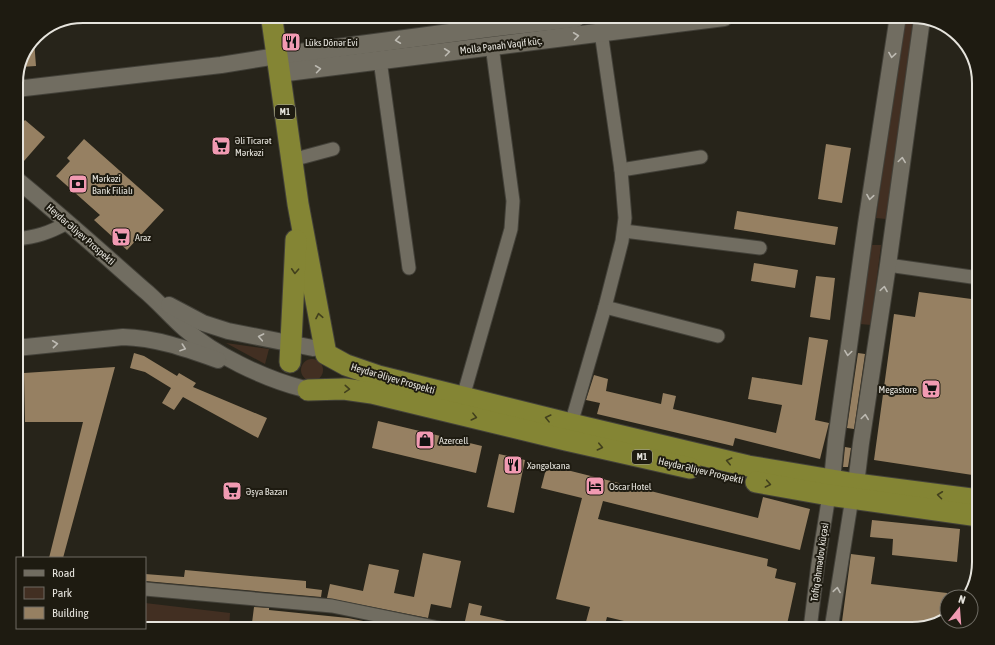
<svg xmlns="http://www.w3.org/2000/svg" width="995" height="645" font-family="'Asap Condensed',sans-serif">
<rect width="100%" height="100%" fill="#27241a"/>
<!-- green -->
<g fill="#422f22">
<polygon points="905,18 915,18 886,219 876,218"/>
<polygon points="871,245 881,245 871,325 860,324"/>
<polygon points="226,343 269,349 265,364"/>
<circle cx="312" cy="370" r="11"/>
<polygon points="145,603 230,613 229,629 80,628 145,628"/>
</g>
<!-- building -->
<g fill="#968062">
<polygon points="34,40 36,66 21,67 22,66"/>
<polygon points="25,120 45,137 24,161 16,154 16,130"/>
<polygon points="84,139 164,210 127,250 94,220 100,215 56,176 70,161 67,158"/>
<polygon points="826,144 851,148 842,203 818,199"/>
<polygon points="737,211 838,227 835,245 734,229"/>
<polygon points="754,263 798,270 795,288 751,281"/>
<polygon points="816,276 835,278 830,320 810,317"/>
<polygon points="919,292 979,300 979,476 874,460 894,314 915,317"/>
<polygon points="809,337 828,340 815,420 829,423 820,459 735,438 733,446 597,414 600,403 586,400 594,375 608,379 606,391 661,404 663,393 676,396 673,409 776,433 782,405 748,399 752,377 802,385"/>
<polygon points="134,353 144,356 177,376 179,373 196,383 193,387 267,418 258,438 183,397 174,410 162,403 171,388 145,372 130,368"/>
<polygon points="858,353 865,354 854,429 847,428"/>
<polygon points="115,367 63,558 49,558 83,422 25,422 24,373"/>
<polygon points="378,421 482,446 476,473 372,448"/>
<polygon points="845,447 851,448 848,467 843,467"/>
<polygon points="499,454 525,460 514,513 487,507"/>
<polygon points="547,465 758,518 763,497 810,509 800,550 603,501 598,519 768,559 767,566 777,569 775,578 796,583 786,629 658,629 607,617 604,629 584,629 590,607 556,599 582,498 541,488"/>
<polygon points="872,520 960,529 957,562 892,555 893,539 870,537"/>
<polygon points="423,553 461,561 451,608 431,604 428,618 327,598 330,584 363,591 369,564 399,570 394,593 414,597"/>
<polygon points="851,554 875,557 871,584 947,593 947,619 945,620 912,629 841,629"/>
<polygon points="185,570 306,581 306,588 322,590 321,597 145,581 145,574 184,577"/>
<polygon points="469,603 482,606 480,615 524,625 524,629 498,629 465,621"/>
<polygon points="254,607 269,608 269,610 348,618 404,629 316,629 252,623"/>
</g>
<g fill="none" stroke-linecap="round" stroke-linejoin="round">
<defs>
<g id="minor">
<polyline points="380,60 409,268"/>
<polyline points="292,160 333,149"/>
<polyline points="621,170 701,157"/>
<polyline points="624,231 760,248"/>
<path d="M16,239C36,237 49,233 67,223"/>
<polyline points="888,265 979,278"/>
<polyline points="605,307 718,336"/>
<polyline points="463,397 511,229 513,201 492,46"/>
<polyline points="571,424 605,307 622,241 625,218 621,170 601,32"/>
<polyline points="145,589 332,606 444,629"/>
<polyline points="810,629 818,564 829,495"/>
<polyline points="831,629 852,498"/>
</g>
<g id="tertiary">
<polyline points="16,89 221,65 277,56"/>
<path d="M16,179C59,214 101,252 143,289C158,301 170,316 185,329C215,355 263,378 301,388"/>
<polyline points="169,305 203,323 228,331 313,348"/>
<path d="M16,348L123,337C157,338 187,349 218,360"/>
<polyline points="832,480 836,440 866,224 898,16"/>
<polyline points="856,484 861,443 888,265 922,19"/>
</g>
<g id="secondary">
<polyline points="277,56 488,28 576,18"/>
<polyline points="279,73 724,17"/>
</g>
<g id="trunk">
<polyline points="272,20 298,204 326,354 346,365 378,376 571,424 748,466 856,484 979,500"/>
<polyline points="290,362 296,240"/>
<polyline points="308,390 344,389 372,393 566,440 690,468"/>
<polyline points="756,482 829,495 979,516"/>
</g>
</defs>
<!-- minor casing -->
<use href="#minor" stroke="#434139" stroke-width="15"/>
<!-- tertiary casing -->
<use href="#tertiary" stroke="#434139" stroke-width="18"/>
<!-- secondary casing -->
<use href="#secondary" stroke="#434139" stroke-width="20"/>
<!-- trunk casing -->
<use href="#trunk" stroke="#434139" stroke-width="23"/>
<!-- minor -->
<use href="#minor" stroke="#716d61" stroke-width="13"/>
<!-- tertiary -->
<use href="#tertiary" stroke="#716d61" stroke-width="16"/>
<!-- secondary -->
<use href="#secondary" stroke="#716d61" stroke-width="18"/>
<!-- trunk -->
<use href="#trunk" stroke="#848534" stroke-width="21"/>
</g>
<!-- one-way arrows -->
<defs><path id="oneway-chevron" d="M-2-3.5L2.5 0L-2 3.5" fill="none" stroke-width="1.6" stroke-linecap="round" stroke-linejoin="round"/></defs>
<g stroke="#bdbab2">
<use href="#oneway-chevron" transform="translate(576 36) rotate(-7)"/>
<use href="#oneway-chevron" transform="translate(398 40) rotate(172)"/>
<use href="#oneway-chevron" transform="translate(447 52) rotate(-7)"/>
<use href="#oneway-chevron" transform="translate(892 55) rotate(99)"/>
<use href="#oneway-chevron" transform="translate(318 69) rotate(-8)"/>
<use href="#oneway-chevron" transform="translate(902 160) rotate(-82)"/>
<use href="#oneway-chevron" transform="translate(870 197) rotate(99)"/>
<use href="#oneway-chevron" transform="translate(884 289) rotate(-81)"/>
<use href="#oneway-chevron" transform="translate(261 337) rotate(-169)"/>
<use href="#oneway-chevron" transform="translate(55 344) rotate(-6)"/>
<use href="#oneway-chevron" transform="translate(183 348) rotate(19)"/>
<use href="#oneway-chevron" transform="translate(848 353) rotate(98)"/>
<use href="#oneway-chevron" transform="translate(865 417) rotate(-82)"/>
<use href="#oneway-chevron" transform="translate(837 590) rotate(-81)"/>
</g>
<g stroke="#42401d">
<use href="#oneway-chevron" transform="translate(295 271) rotate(93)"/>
<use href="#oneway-chevron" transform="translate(319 316) rotate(-101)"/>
<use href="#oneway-chevron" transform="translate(347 389) rotate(4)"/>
<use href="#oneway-chevron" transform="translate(474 417) rotate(14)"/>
<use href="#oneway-chevron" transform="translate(548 418) rotate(-166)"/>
<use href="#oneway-chevron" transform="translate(600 447) rotate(13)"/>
<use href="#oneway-chevron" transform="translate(729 461) rotate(-167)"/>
<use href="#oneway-chevron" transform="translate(768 484) rotate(11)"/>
<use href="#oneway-chevron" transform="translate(940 495) rotate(-173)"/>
</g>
<!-- icons -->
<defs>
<symbol id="restaurant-square" viewBox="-11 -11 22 22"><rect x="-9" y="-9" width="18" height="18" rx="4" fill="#f19ab2" stroke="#1e1b11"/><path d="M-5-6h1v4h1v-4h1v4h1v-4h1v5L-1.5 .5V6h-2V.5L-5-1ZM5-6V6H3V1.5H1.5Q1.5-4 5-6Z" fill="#111"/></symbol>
<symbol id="supermarket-square" viewBox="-11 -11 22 22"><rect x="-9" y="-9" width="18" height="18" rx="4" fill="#f19ab2" stroke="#1e1b11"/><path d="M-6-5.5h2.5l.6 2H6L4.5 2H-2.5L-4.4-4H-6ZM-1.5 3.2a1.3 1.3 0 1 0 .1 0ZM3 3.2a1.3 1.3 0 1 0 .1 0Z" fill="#111"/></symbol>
<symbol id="bank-square" viewBox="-11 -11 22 22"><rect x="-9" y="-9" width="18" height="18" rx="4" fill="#f19ab2" stroke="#1e1b11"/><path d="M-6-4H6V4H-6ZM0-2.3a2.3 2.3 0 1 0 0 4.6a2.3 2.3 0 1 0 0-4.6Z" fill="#111"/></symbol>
<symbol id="shop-square" viewBox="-11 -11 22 22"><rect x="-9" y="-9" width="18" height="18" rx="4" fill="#f19ab2" stroke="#1e1b11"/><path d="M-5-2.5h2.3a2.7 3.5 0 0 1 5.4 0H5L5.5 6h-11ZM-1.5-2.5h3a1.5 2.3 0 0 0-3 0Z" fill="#111"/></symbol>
<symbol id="hotel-square" viewBox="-11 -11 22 22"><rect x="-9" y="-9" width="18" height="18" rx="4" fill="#f19ab2" stroke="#1e1b11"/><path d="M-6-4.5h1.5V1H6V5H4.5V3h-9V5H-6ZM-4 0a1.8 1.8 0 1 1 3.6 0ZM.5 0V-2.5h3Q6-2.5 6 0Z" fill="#111"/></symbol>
</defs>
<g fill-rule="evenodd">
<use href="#restaurant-square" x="280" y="31" width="22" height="22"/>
<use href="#supermarket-square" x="210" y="135" width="22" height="22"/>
<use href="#bank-square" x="67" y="173" width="22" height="22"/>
<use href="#supermarket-square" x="110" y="226" width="22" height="22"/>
<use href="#supermarket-square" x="920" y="378" width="22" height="22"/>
<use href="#shop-square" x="414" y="429" width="22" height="22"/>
<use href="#restaurant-square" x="502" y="454" width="22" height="22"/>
<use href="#hotel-square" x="584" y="475" width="22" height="22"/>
<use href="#supermarket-square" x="221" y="480" width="22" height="22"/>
</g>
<g text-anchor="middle" stroke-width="4" stroke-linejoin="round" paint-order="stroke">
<!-- shield labels -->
<g fill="#1e1b11" stroke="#aaa8a0" stroke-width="1">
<rect x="275" y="105" width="20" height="14" rx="3"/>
<rect x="632" y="450" width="20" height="14" rx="3"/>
</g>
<g font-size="9" font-weight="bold" fill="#e6e4dd">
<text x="285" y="115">M1</text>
<text x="642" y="460">M1</text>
</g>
<!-- poi labels -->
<g font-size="10" fill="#e6e4dd" stroke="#1e1b11" text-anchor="start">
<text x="305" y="46">Lüks Dönər Evi</text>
<text x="235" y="144">Əli Ticarət<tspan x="235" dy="12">Mərkəzi</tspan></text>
<text x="92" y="182">Mərkəzi<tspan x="92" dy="12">Bank Filialı</tspan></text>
<text x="135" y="241">Araz</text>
<text x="917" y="393" text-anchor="end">Megastore</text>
<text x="439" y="444">Azercell</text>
<text x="527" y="469">Xəngəlxana</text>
<text x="609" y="490">Oscar Hotel</text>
<text x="246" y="495">Əşya Bazarı</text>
</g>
<!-- street labels -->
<g font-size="10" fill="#e6e4dd" stroke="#1e1b11">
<text transform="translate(501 45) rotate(-7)" y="4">Molla Pənah Vaqif küç.</text>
<text transform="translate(81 234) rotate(41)" y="4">Heydər Əliyev Prospekti</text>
<text transform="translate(393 378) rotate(16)" y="4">Heydər Əliyev Prospekti</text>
<text transform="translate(701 470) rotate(13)" y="4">Heydər Əliyev Prospekti</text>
<text transform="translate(819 562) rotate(-82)" y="4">Tofiq Əhmədov küçəsi</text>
</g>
</g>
<!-- crop -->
<path d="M0 0H995V645H0ZM83 23H912A60 60 0 0 1 972 83V562A60 60 0 0 1 912 622H83A60 60 0 0 1 23 562V83A60 60 0 0 1 83 23Z" fill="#1e1b11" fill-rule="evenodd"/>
<path fill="none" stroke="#e6e4dd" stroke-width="2" d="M83 23H912A60 60 0 0 1 972 83V562A60 60 0 0 1 912 622H83A60 60 0 0 1 23 562V83A60 60 0 0 1 83 23Z"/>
<!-- legend -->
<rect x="16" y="557" width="130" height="72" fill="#1e1b11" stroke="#6e6b63"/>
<rect x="24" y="570" width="20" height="6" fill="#716d61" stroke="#6e6b63"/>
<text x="52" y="577" font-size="12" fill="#e6e4dd">Road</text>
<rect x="24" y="587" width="20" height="12" fill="#422f22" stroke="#6e6b63"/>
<text x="52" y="597" font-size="12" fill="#e6e4dd">Park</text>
<rect x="24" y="607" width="20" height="12" fill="#968062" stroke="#6e6b63"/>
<text x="52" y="617" font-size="12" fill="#e6e4dd">Building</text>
<!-- north arrow -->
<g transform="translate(959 609) rotate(17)"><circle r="19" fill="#1e1b11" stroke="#6e6b63"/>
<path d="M0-3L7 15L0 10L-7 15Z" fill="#f19ab2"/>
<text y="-6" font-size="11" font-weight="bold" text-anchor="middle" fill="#e6e4dd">N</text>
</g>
</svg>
